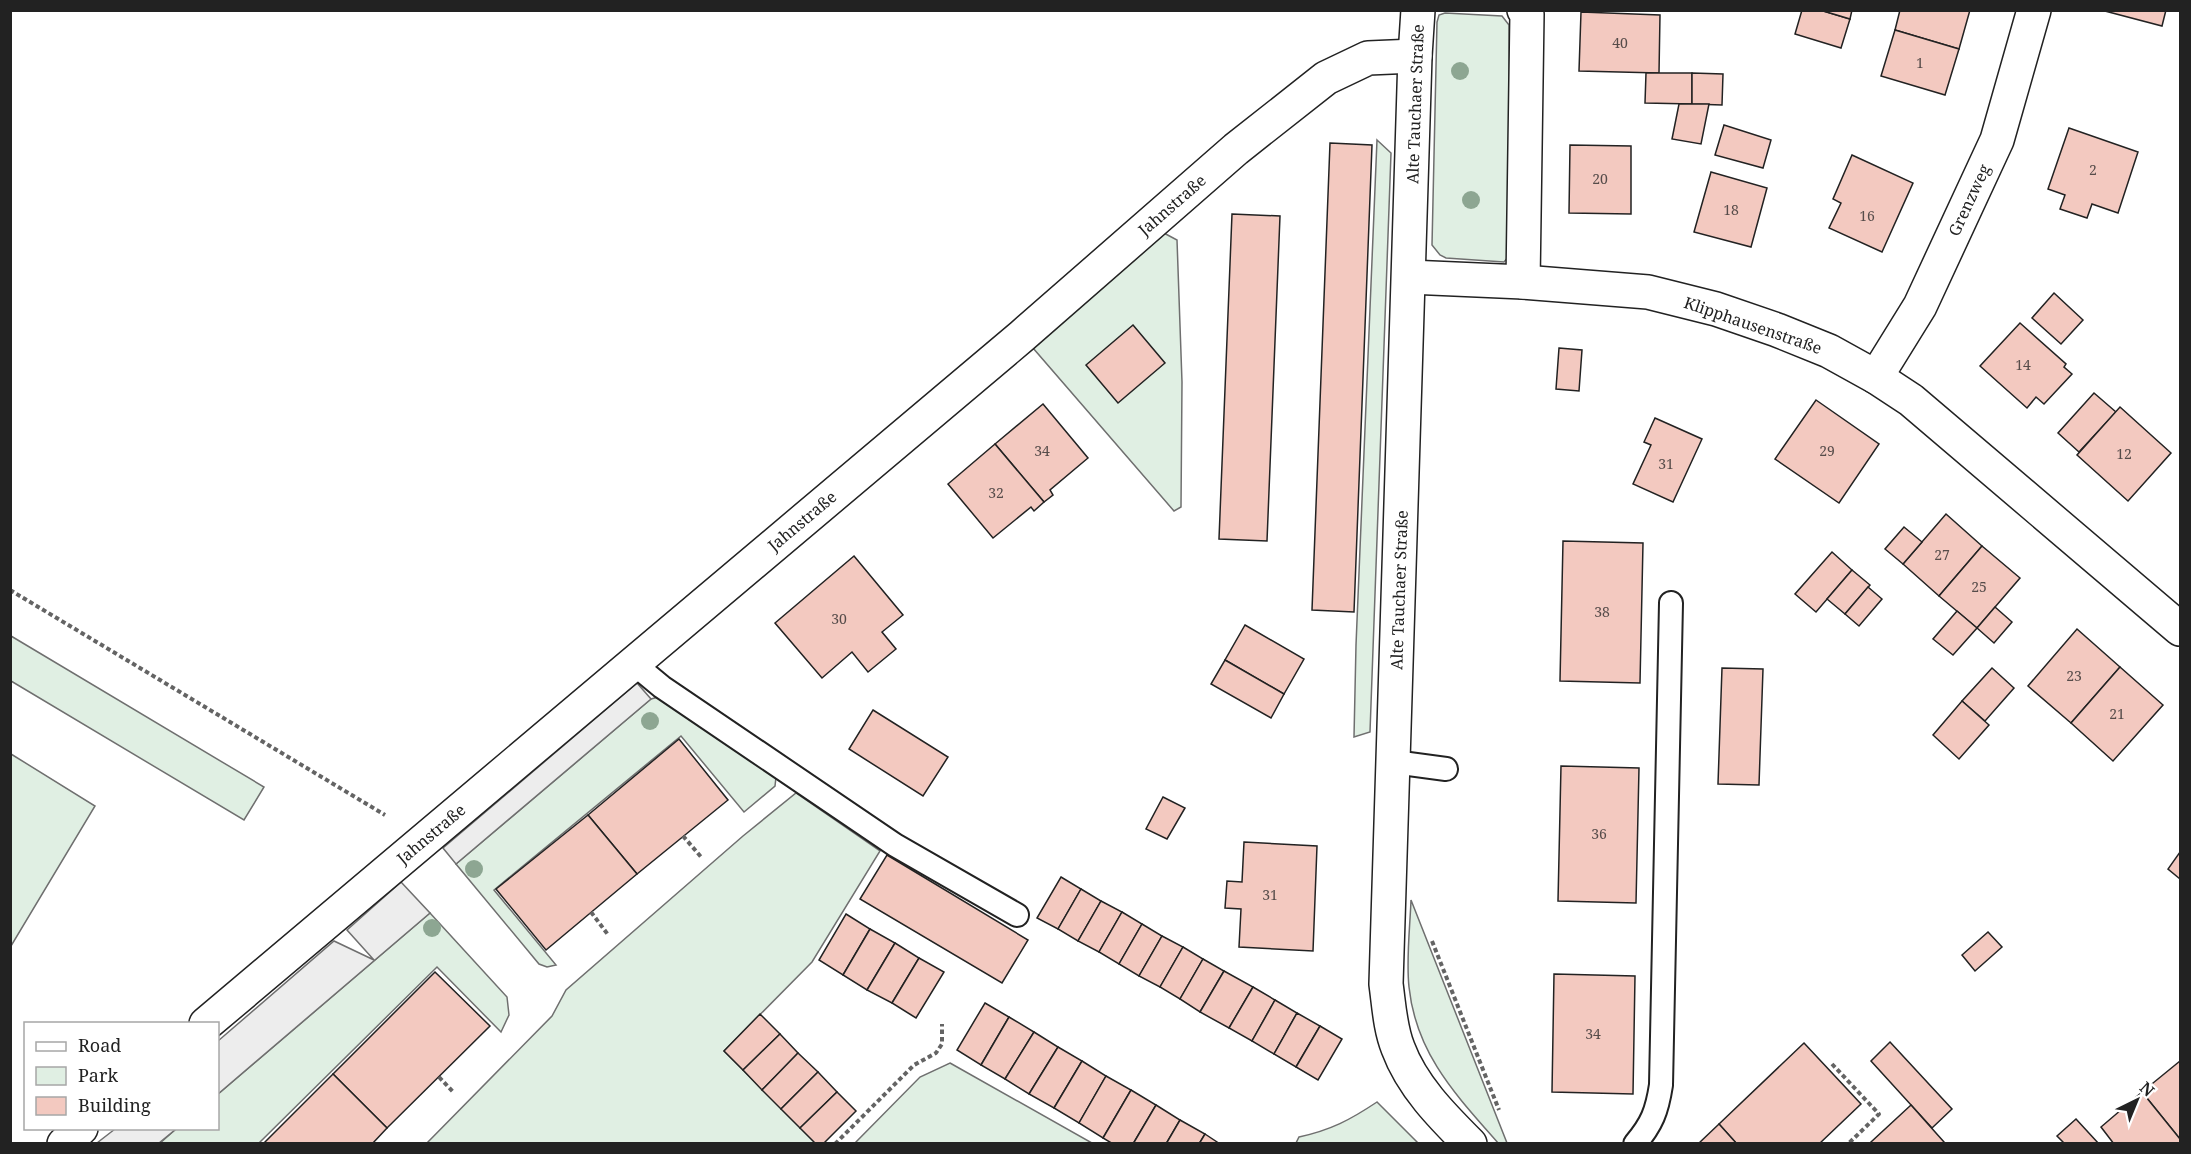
<svg xmlns="http://www.w3.org/2000/svg" width="2191" height="1154" font-family="'Noto Serif',serif">
<rect width="100%" height="100%" fill="#fff"/>
<!-- green -->
<g fill="#e0efe3" stroke="#6f6f6f" stroke-width="1.5">
<polygon points="1445,13 1502,16 1509,25 1510,255 1504,262 1446,258 1440,255 1432,245 1437,22 1439,15"/>
<polygon points="1377,140 1391,153 1370,732 1354,737 1356,645"/>
<polygon points="1162,232 1177,240 1182,382 1181,507 1174,511 1033,348"/>
<polygon points="11,636 264,787 244,820 11,681"/>
<polygon points="662,696 776,777 775,786 744,812 681,736 494,890 556,965 547,967 539,964 456,864 651,699"/>
<polygon points="11,754 95,806 11,946"/>
<polygon points="796,793 880,851 812,962 724,1051 816,1143 426,1144 552,1016 566,990 743,836"/>
<path d="M1411,900L1507,1143H1498C1456,1095 1416,1054 1409,987C1406,959 1410,928 1411,900Z"/>
<polygon points="430,913 507,997 509,1015 501,1032 437,967 259,1143 159,1144 176,1129 218,1128 218,1094"/>
<polygon points="950,1063 1092,1143 855,1143 920,1077"/>
<path d="M1377,1102L1418,1143H1296L1299,1137C1331,1130 1350,1120 1377,1102Z"/>
</g>
<!-- parking -->
<g fill="#ededed" stroke="#6f6f6f" stroke-width="1.5">
<polygon points="637,683 651,699 456,864 443,848"/>
<polygon points="401,882 430,913 218,1094 218,1041 334,941 374,960 347,930"/>
<polygon points="115,1129 115,1128 176,1129 159,1143 97,1143"/>
</g>
<!-- building -->
<g fill="#f3c9c0" stroke="#222" stroke-width="1.5">
<polygon points="1802,10 1820,10 1850,19 1841,48 1795,34"/>
<polygon points="1820,10 1852,10 1850,19"/>
<polygon points="1900,10 1970,10 1959,49 1895,30"/>
<polygon points="2101,10 2166,10 2162,26"/>
<polygon points="1581,12 1660,15 1659,73 1579,71"/>
<polygon points="1895,30 1959,49 1945,95 1881,76"/>
<polygon points="1646,73 1692,73 1692,104 1645,103"/>
<polygon points="1692,73 1723,74 1722,105 1692,104"/>
<polygon points="1679,104 1709,104 1701,144 1672,139"/>
<polygon points="1724,125 1771,140 1763,168 1715,155"/>
<polygon points="2069,128 2138,152 2118,213 2092,204 2087,218 2060,209 2065,195 2048,189"/>
<polygon points="1330,143 1372,145 1354,612 1312,610"/>
<polygon points="1570,145 1631,146 1631,214 1569,213"/>
<polygon points="1852,155 1913,183 1882,252 1829,228 1841,203 1833,199"/>
<polygon points="1711,172 1767,188 1751,247 1694,232"/>
<polygon points="1232,214 1280,216 1267,541 1219,539"/>
<polygon points="2054,293 2083,320 2061,344 2032,318"/>
<polygon points="2020,323 2066,364 2064,367 2072,374 2044,404 2036,397 2027,408 1980,366"/>
<polygon points="1133,325 1165,363 1118,403 1086,365"/>
<polygon points="1559,348 1582,350 1579,391 1556,389"/>
<polygon points="2094,393 2116,412 2079,452 2058,433"/>
<polygon points="1816,400 1879,444 1839,503 1775,459"/>
<polygon points="1043,404 1088,458 1050,490 1053,495 1044,502 995,444"/>
<polygon points="2120,407 2171,453 2128,501 2077,455"/>
<polygon points="1655,418 1702,439 1673,502 1633,484 1651,445 1644,442"/>
<polygon points="995,444 1044,502 1034,511 1031,507 993,538 948,484"/>
<polygon points="1946,514 1982,546 1939,596 1903,564"/>
<polygon points="1904,527 1922,542 1903,564 1885,549"/>
<polygon points="1563,541 1643,543 1640,683 1560,681"/>
<polygon points="1982,546 2020,578 1977,628 1939,596"/>
<polygon points="1832,552 1852,570 1816,612 1795,594"/>
<polygon points="854,556 903,615 882,632 896,649 868,672 852,652 822,678 775,623"/>
<polygon points="1852,570 1870,585 1845,614 1827,599"/>
<polygon points="1868,587 1882,599 1859,626 1845,614"/>
<polygon points="1995,607 2012,622 1994,643 1977,628"/>
<polygon points="1957,611 1977,628 1953,655 1933,639"/>
<polygon points="1245,625 1304,659 1284,694 1225,660"/>
<polygon points="2077,629 2120,667 2071,723 2028,686"/>
<polygon points="1225,660 1284,694 1271,718 1211,684"/>
<polygon points="2120,667 2163,705 2113,761 2071,723"/>
<polygon points="1722,668 1763,669 1759,785 1718,784"/>
<polygon points="1992,668 2014,688 1985,721 1962,701"/>
<polygon points="1962,701 1989,725 1959,759 1933,735"/>
<polygon points="873,710 948,757 923,796 849,749"/>
<polygon points="679,739 728,800 637,874 588,815"/>
<polygon points="1561,766 1639,768 1636,903 1558,901"/>
<polygon points="1163,797 1185,808 1167,839 1146,829"/>
<polygon points="588,815 637,874 546,950 496,889"/>
<polygon points="1244,842 1317,846 1313,951 1239,947 1241,909 1225,908 1227,881 1242,882"/>
<polygon points="2180,852 2180,879 2168,869"/>
<polygon points="887,855 1028,940 1002,983 860,899"/>
<polygon points="1061,877 1081,889 1058,929 1037,918"/>
<polygon points="1081,889 1101,901 1078,941 1058,929"/>
<polygon points="1101,901 1122,912 1099,952 1078,941"/>
<polygon points="1122,912 1142,924 1119,964 1099,952"/>
<polygon points="846,914 870,929 843,975 819,960"/>
<polygon points="1142,924 1162,936 1139,976 1119,964"/>
<polygon points="870,929 895,943 867,990 843,975"/>
<polygon points="1988,932 2002,947 1975,971 1962,955"/>
<polygon points="1162,936 1183,947 1160,987 1139,976"/>
<polygon points="895,943 919,958 892,1003 867,990"/>
<polygon points="1183,947 1203,959 1180,999 1160,987"/>
<polygon points="919,958 944,972 916,1018 892,1003"/>
<polygon points="1203,959 1224,971 1200,1012 1180,999"/>
<polygon points="1224,971 1253,987 1229,1028 1200,1012"/>
<polygon points="435,972 490,1026 387,1128 333,1074"/>
<polygon points="1554,974 1635,976 1633,1094 1552,1092"/>
<polygon points="1253,987 1275,1000 1252,1041 1229,1028"/>
<polygon points="1275,1000 1297,1013 1274,1054 1252,1041"/>
<polygon points="985,1003 1009,1017 981,1065 957,1050"/>
<polygon points="1297,1013 1320,1026 1296,1067 1274,1054"/>
<polygon points="760,1014 780,1034 743,1070 724,1051"/>
<polygon points="1009,1017 1034,1032 1005,1079 981,1065"/>
<polygon points="1320,1026 1342,1039 1318,1080 1296,1067"/>
<polygon points="1034,1032 1058,1047 1029,1094 1005,1079"/>
<polygon points="780,1034 798,1053 762,1090 743,1070"/>
<polygon points="1890,1042 1952,1109 1932,1128 1871,1061"/>
<polygon points="1804,1043 1861,1104 1819,1144 1737,1144 1719,1124"/>
<polygon points="1058,1047 1082,1061 1054,1108 1029,1094"/>
<polygon points="798,1053 818,1072 781,1109 762,1090"/>
<polygon points="1082,1061 1106,1076 1079,1123 1054,1108"/>
<polygon points="2180,1061 2180,1139 2142,1092"/>
<polygon points="818,1072 837,1092 800,1128 781,1109"/>
<polygon points="333,1074 387,1128 372,1144 263,1144"/>
<polygon points="1106,1076 1131,1090 1103,1138 1079,1123"/>
<polygon points="1131,1090 1156,1105 1133,1144 1113,1144 1103,1138"/>
<polygon points="837,1092 856,1111 823,1144 816,1144 800,1128"/>
<polygon points="2142,1092 2180,1139 2180,1144 2114,1144 2101,1127"/>
<polygon points="1156,1105 1180,1120 1166,1144 1133,1144"/>
<polygon points="1911,1105 1944,1142 1942,1144 1873,1144 1871,1142"/>
<polygon points="2076,1119 2099,1144 2065,1144 2057,1136"/>
<polygon points="1180,1120 1205,1134 1199,1144 1166,1144"/>
<polygon points="1719,1124 1737,1144 1698,1144"/>
<polygon points="1205,1134 1220,1144 1199,1144"/>
</g>
<g fill="none" stroke-linecap="round" stroke-linejoin="round">
<defs>
<g id="lane">
<polyline points="633,663 662,687 895,845 1017,915"/>
<polyline points="1394,762 1446,769"/>
<path d="M1635,1144C1652,1124 1657,1111 1661,1085L1671,603"/>
</g>
<g id="street">
<polyline points="1409,277 1523,282 1648,292 1716,309 1777,330 1829,351 1876,377 1911,400 2180,629"/>
<polyline points="1523,282 1527,14 1524,10"/>
<polyline points="1876,377 1920,306 1997,140 2034,10"/>
<polyline points="206,1024 1022,336 1236,149 1326,78 1368,58 1415,56"/>
<polyline points="64,1144 81,1128"/>
</g>
<path id="secondary" d="M1418,10L1415,56L1386,984C1389,1006 1390,1028 1398,1048C1412,1086 1442,1116 1470,1144"/>
</defs>
<!-- lane casing -->
<use href="#lane" stroke="#222" stroke-width="26"/>
<!-- street casing -->
<use href="#street" stroke="#222" stroke-width="36"/>
<!-- secondary casing -->
<use href="#secondary" stroke="#222" stroke-width="36"/>
<!-- path -->
<g stroke="#646464" stroke-width="4" stroke-dasharray="4.5 3" stroke-linecap="butt">
<polyline points="10,590 385,815"/>
<polyline points="683,836 702,858"/>
<polyline points="591,912 609,936"/>
<polyline points="1432,941 1499,1110"/>
<polyline points="1832,1064 1879,1114 1848,1144"/>
<polyline points="439,1077 454,1093"/>
<polyline points="835,1144 914,1065 936,1053 942,1044 942,1024"/>
</g>
<!-- lane -->
<use href="#lane" stroke="#fff" stroke-width="22"/>
<!-- street -->
<use href="#street" stroke="#fff" stroke-width="33"/>
<!-- secondary -->
<use href="#secondary" stroke="#fff" stroke-width="33"/>
</g>
<!-- trees -->
<g fill="#8da692">
<circle cx="1460" cy="71" r="9"/>
<circle cx="1471" cy="200" r="9"/>
<circle cx="650" cy="721" r="9"/>
<circle cx="474" cy="869" r="9"/>
<circle cx="432" cy="928" r="9"/>
</g>
<g text-anchor="middle" stroke-width="4.5" stroke-linejoin="round" paint-order="stroke">
<!-- number labels -->
<g font-size="14" fill="#564c4a">
<text x="1620" y="48">40</text>
<text x="1920" y="68">1</text>
<text x="2093" y="175">2</text>
<text x="1600" y="184">20</text>
<text x="1731" y="215">18</text>
<text x="1867" y="221">16</text>
<text x="2023" y="370">14</text>
<text x="1042" y="456">34</text>
<text x="1827" y="456">29</text>
<text x="2124" y="459">12</text>
<text x="1666" y="469">31</text>
<text x="996" y="498">32</text>
<text x="1942" y="560">27</text>
<text x="1979" y="592">25</text>
<text x="1602" y="617">38</text>
<text x="839" y="624">30</text>
<text x="2074" y="681">23</text>
<text x="2117" y="719">21</text>
<text x="1599" y="839">36</text>
<text x="1270" y="900">31</text>
<text x="1593" y="1039">34</text>
</g>
<!-- street labels -->
<g font-size="16" fill="#222" stroke="#fff">
<text transform="translate(1415 104) rotate(-88)" y="6">Alte Tauchaer Straße</text>
<text transform="translate(1969 200) rotate(-65)" y="6">Grenzweg</text>
<text transform="translate(1172 205) rotate(-41)" y="6">Jahnstraße</text>
<text transform="translate(1753 325) rotate(19)" y="6">Klipphausenstraße</text>
<text transform="translate(802 521) rotate(-40)" y="6">Jahnstraße</text>
<text transform="translate(1399 590) rotate(-88)" y="6">Alte Tauchaer Straße</text>
<text transform="translate(431 834) rotate(-40)" y="6">Jahnstraße</text>
</g>
</g>
<!-- border -->
<rect width="2191" height="1154" fill="none" stroke="#222222" stroke-width="24"/>
<!-- legend -->
<rect x="24" y="1022" width="195" height="108" fill="#ffffff" stroke="#a7a7a7" stroke-width="1.5"/>
<rect x="36" y="1042" width="30" height="9" fill="#ffffff" stroke="#a7a7a7" stroke-width="1.5"/>
<text x="78" y="1052" font-size="18" fill="#222222">Road</text>
<rect x="36" y="1067" width="30" height="18" fill="#e0efe3" stroke="#a7a7a7" stroke-width="1.5"/>
<text x="78" y="1082" font-size="18" fill="#222222">Park</text>
<rect x="36" y="1097" width="30" height="18" fill="#f3c9c0" stroke="#a7a7a7" stroke-width="1.5"/>
<text x="78" y="1112" font-size="18" fill="#222222">Building</text>
<!-- north arrow -->
<g transform="translate(2137 1100) rotate(43)" stroke="#ffffff" stroke-width="4.5" paint-order="stroke">
<path d="M0-4.5L10 22L0 15L-10 22Z" fill="#222222"/>
<text y="-9" font-size="16" font-weight="bold" text-anchor="middle" fill="#222222">N</text>
</g>
</svg>
